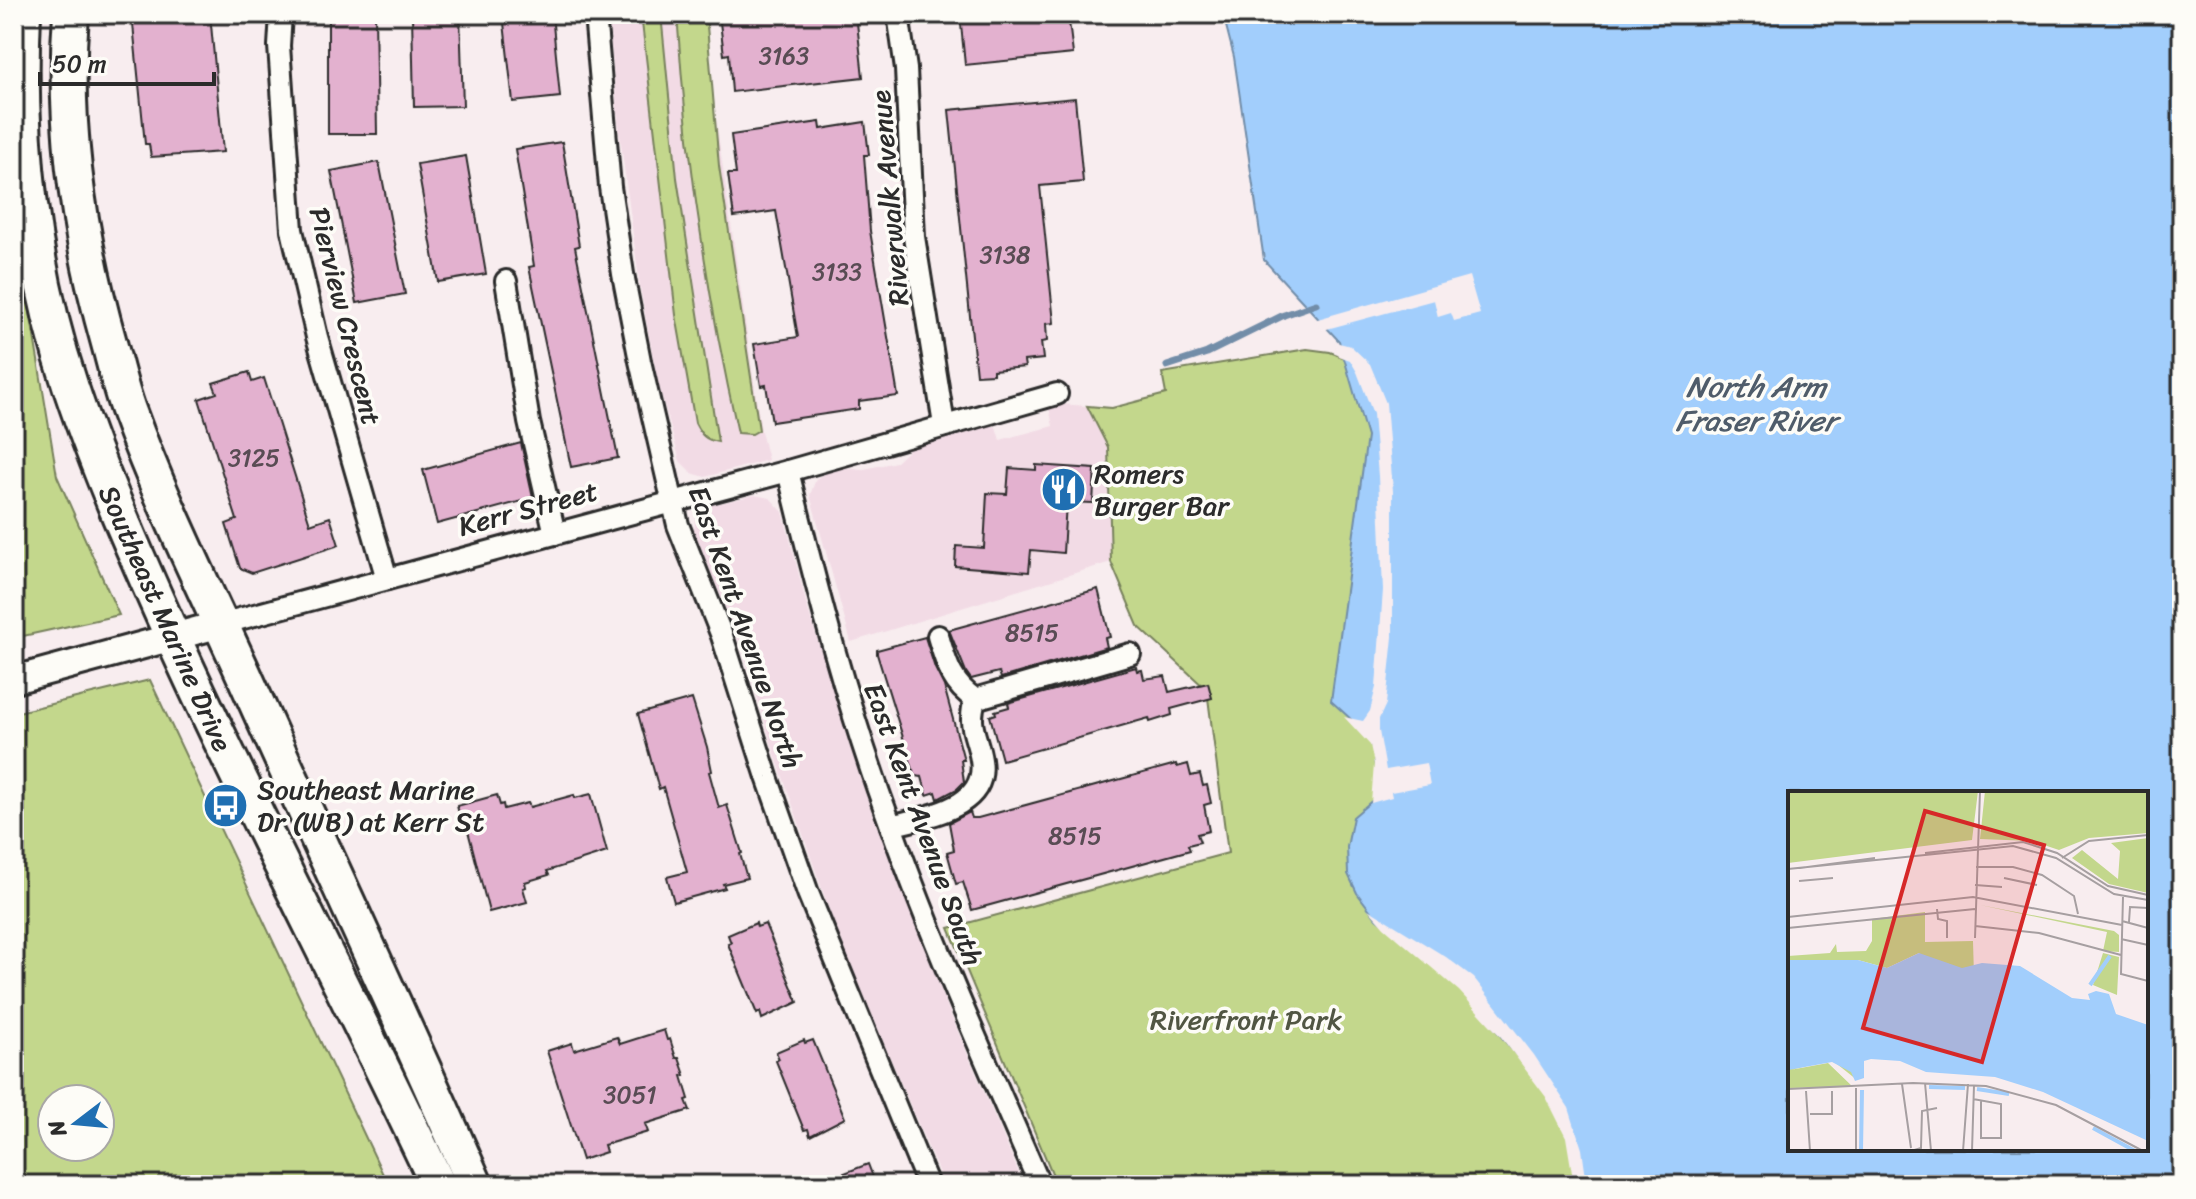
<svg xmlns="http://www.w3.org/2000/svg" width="2196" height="1199" font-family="Sriracha,sans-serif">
<rect width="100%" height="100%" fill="#f8edef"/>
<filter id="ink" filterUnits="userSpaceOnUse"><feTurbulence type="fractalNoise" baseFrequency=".0125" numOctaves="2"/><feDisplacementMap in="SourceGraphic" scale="16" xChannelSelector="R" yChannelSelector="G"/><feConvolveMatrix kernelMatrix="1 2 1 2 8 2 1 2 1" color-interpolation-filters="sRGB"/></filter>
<g filter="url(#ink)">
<!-- built -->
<g fill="#f2dbe5">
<polygon points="608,14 706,14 715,113 761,431 768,460 705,477 692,473 680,461 657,379 640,287 619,129"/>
<polygon points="1060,404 1087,406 1108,447 1111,562 851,642 810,495 816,479 832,469 843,467 860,470 896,462 911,448 960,435 985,424 996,427 1000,440 1053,426 1049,408"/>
<polygon points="754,495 770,498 783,512 807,606 871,810 950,1013 1024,1185 944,1185 837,932 773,749 742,648 694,531 695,520 705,507"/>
</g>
<!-- green -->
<g fill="#c3d78c" stroke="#77815c" stroke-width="2" fill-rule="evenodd">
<path d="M641,14H661L677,178L718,442C705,440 701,435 695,423L676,315Z"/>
<path d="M677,14H706L719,166L759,430L752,434L738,433C707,295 686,155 677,14Z"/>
<polygon points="14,214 57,476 119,615 14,638"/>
<polygon points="1307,349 1330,352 1350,360 1373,414 1368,734 1376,753 1375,798 1371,803 1462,988 1547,1093 1570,1135 1578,1185 1057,1185 949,928 1228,853 1207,690 1138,626 1111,562 1108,447 1087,406 1112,408 1166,394 1162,373"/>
<path d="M150,680L388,1185H14V713ZM52,1099H100V1147H52Z"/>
</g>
<!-- water -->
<path fill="#a2cefc" stroke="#728da8" stroke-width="2" fill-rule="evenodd" d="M1223,14H2182V1185H1578L1570,1135L1547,1093L1462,988L1376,918L1357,893L1348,874L1347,847L1353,817L1375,798C1376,738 1375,741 1331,701L1367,437L1339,341L1264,260L1234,57ZM1790,793H2146V1149H1790Z"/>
<!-- pier -->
<g fill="#f8edef">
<polygon points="1469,276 1480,314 1454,321 1451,313 1438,317 1434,300 1323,330 1314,320"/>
<polygon points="1335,342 1351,346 1370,364 1386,403 1393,491 1393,637 1386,704 1379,719 1379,731 1386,770 1426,763 1430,785 1391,792 1392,797 1371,803 1374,764 1370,745 1344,717 1363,721 1370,711 1376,687 1383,590 1378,476 1373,414 1357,372 1350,360 1339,356"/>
<polygon points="1368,909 1446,957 1474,978 1534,1055 1569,1108 1582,1149 1587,1185 1574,1185 1566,1137 1546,1097 1501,1037 1459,991 1384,927"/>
</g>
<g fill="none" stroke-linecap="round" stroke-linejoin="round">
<!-- stream -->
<polyline stroke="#728da8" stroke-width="7" points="1167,366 1207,353 1284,315 1316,304"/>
</g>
<!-- building -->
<g fill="#e3b1cf" stroke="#2b2b2b" stroke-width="2">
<polygon points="132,14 210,14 223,152 151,157 149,144 145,144"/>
<polygon points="328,14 375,14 377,134 328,134"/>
<polygon points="412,14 460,14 463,106 414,107"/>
<polygon points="503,14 552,14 560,97 513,102"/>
<polygon points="719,14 856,14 863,77 732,92 729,54 724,55"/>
<polygon points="960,14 1068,14 1073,54 965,65"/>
<polygon points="1075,98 1083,182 1040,186 1054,323 1046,324 1047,341 1041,342 1043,359 1024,361 1025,367 993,370 993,374 976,375 949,110"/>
<polygon points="820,122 821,129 865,122 869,155 864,155 870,231 898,396 859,401 859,409 772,422 766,385 761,386 754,344 798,337 776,211 734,217 728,174 736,174 731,135"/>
<polygon points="562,142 579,246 575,247 618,458 571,467 529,267 534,266 515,149"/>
<polygon points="466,156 486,274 438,282 417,164"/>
<polygon points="379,162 405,294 357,303 331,171"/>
<polygon points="249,372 252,382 264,378 310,524 330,517 339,545 252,573 240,568 226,524 237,520 199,399 217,393 213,383"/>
<polygon points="521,443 533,498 437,524 423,470"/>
<polygon points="1036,465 1095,469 1093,503 1066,502 1063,553 1031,550 1029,572 955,566 956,546 984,548 987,493 1007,494 1009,468 1036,470"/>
<polygon points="1098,589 1110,637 1105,638 1107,647 1001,678 999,672 971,679 966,672 949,630"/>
<polygon points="925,637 935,668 944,686 964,760 961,760 964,782 957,789 938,799 936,792 927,795 922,777 915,776 877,654 877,650"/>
<polygon points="1136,667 1137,671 1142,670 1144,679 1165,676 1169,692 1208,683 1212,698 1171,709 1172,715 1150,722 1149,718 1002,760 990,716 996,714 995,711 1009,707 1008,703"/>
<polygon points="692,699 707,747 712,771 709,772 719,808 727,805 742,853 740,854 747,878 723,884 725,888 674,902 667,877 687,872 663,787 659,789 638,714"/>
<polygon points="1176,764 1177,767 1188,764 1191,776 1200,774 1203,786 1207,785 1211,803 1204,805 1209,831 1197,834 1200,842 1188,845 1190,850 972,910 963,882 956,884 947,852 954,850 949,823 970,812 972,818 978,818"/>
<polygon points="591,794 607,852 547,871 549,875 525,882 526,887 523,888 527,902 489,912 467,827 462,824 457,806 497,795 500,805 503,804 504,809 528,803 530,807 574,795 575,798"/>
<polygon points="756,923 757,927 765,924 798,1002 762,1019 760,1012 757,1014 728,944 731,943 728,935"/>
<polygon points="664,1030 667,1040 670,1039 676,1058 679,1058 685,1075 682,1076 689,1099 686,1100 690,1110 645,1124 648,1132 604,1145 606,1152 582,1160 547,1051 572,1043 574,1050 617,1037 620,1044"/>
<polygon points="804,1040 805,1043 813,1040 845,1118 810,1136 808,1129 804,1130 776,1061 779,1059 776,1052"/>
<polygon points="868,1164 876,1185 817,1185 816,1184"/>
</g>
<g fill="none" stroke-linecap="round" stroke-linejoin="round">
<defs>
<g id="minor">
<polyline points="281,14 279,46 292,230 317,337 387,579"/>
<polyline points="595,14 610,187 623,274 640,361 678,525 722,636 767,777 808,893 928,1185"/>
<polyline points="898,14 906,69 914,237 944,425"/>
<polyline points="506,281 529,422 555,534"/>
<path d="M788,471C817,591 848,710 891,826C935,948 988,1066 1040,1185"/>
<polyline points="221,624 788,471 1057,394"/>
<path d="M938,636C946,662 951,684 975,699"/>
<path d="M891,826C925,816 989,809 981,760C977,734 967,728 975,699L1130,654"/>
</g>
<polyline id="tertiary" points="14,680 221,624"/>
<g id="primary">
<path d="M23,14C17,139 31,269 71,388C101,478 140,564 179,651C261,831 354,1005 438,1185"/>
<path d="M71,14C62,125 79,237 109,343C115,365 120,388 128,410C161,501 204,587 244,675C320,845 400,1014 475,1185"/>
</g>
</defs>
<!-- minor casing -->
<use href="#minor" stroke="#2b2b2b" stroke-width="26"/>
<!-- tertiary casing -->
<use href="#tertiary" stroke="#2b2b2b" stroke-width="32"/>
<!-- primary casing -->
<use href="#primary" stroke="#2b2b2b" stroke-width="40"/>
<!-- minor -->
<use href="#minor" stroke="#fdfcf7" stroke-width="20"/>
<!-- tertiary -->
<use href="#tertiary" stroke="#fdfcf7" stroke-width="26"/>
<!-- primary -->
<use href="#primary" stroke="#fdfcf7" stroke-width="34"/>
</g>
</g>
<!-- icons -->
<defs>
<symbol id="restaurant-disc" viewBox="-11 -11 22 22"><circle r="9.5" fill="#1f6fb2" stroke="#fdfcf7"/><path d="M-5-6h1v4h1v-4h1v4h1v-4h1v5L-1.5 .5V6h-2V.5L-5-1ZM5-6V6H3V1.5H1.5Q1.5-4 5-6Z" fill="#fff"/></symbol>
<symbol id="bus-disc" viewBox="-11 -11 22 22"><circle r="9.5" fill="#1f6fb2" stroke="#fdfcf7"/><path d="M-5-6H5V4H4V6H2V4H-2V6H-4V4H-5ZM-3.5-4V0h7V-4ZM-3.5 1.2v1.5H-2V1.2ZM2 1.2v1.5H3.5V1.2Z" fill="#fff"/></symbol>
</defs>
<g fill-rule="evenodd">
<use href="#restaurant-disc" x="1038" y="464" width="51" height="51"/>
<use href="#bus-disc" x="200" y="780" width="51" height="51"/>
</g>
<g text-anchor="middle" stroke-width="7" stroke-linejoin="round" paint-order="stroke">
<!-- number labels -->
<g font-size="24" fill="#594c54">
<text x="784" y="64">3163</text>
<text x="1005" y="263">3138</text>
<text x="837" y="280">3133</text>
<text x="254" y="466">3125</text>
<text x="1032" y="641">8515</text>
<text x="1075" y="844">8515</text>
<text x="630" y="1103">3051</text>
</g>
<!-- street labels -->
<g font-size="28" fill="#2b2b2b" stroke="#fdfcf7">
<text transform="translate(889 198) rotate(-95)" y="10">Riverwalk Avenue</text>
<text transform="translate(346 316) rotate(76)" y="10">Pierview Crescent</text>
<text transform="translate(528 508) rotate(-15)" y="10">Kerr Street</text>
<text transform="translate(166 618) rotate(66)" y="10">Southeast Marine Drive</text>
<text transform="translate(746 627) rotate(71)" y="10">East Kent Avenue North</text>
<text transform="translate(924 824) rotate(70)" y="10">East Kent Avenue South</text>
</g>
<!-- poi labels -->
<g font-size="28" fill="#2b2b2b" stroke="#fdfcf7" text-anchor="start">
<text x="1094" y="483">Romers<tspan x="1094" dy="32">Burger Bar</tspan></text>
<text x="257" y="799">Southeast Marine<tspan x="257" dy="32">Dr (WB) at Kerr St</tspan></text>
</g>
<!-- park labels -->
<g font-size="28" fill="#515643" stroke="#fdfcf7">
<text x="1246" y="1029">Riverfront Park</text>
</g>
<!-- water labels -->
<g font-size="30" font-style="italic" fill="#4f5c6a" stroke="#fdfcf7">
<text x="1756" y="397">North Arm<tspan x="1756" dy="34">Fraser River</tspan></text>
</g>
</g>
<!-- overview -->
<g transform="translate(1788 791)">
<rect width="360" height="360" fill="#f8edef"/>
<path d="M0,0H190L184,49L0,72ZM197,0H360V42L301,47L271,59L244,50L192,48ZM360,47V102L321,93L284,67L294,59L330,88L332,60L323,52ZM192,114L326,140L331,144V161L315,160L319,141ZM137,121V151L185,150L186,185L177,188L146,180L131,162L99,177L70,169H0V165L42,162L48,153L49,161L78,160L84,150V128ZM315,162L331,166L329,204L305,194ZM30,258H52L65,266L69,289L44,269L2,279L40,272L65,296L0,297V259L28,263Z" fill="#c3d78c"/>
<path d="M131,162L174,177L194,172L232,175L284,207L302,209L300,203L308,200L321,203L328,223L360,234V350L255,301L207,286L138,281L112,270L83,268L76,270V287L67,290L63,281L44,271L0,279V169H70L99,177Z" fill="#a2cefc"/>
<path fill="none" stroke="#a2cefc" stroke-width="4" d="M302,194L322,165M141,296L177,297M189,298L221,303M305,337L347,360M73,360L74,299"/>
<path fill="none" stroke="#a69fa1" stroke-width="2" d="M137,62L235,51L269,62L320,95L360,104M274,67L301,50L360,44M188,76H225L254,84L286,105L290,123M12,77L87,67M0,78L225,55L268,67L326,103L360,109M216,87L249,94M11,90L45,87M187,94L214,96M335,106L333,183L360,190M149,118L150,128L159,130V147M0,126L185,106L334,134M334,130L360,137M341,131L342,116L360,117M187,135L251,142L333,164M0,137L187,118M187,147L192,0M333,148L360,154M137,292L143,360M114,293L123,357M68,297V360M0,298L125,292L198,295L268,314L355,360M18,300L22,360M185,308L213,313V347H193V309M22,323H44V300M123,360L133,357L134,320L149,317M175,360L180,293M184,360L186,294"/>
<path fill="#d62828" fill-opacity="0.15" stroke="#d62828" stroke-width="4" d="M137,20L256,54L194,271L75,237Z"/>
<rect width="360" height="360" fill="none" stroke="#2b2b2b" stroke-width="4"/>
</g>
<!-- margin -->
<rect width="2196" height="1199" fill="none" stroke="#fdfcf7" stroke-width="48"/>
<rect x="24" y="24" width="2148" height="1151" fill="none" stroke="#2b2b2b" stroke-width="3" filter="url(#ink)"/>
<!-- north arrow -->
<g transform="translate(76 1123) rotate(254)"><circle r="38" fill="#fdfcf7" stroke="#a9a8a5" stroke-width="2"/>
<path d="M0-6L14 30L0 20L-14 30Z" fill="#1f6fb2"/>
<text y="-12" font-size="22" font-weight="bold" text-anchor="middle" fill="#2b2b2b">N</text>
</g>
<!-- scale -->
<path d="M40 72v12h174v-12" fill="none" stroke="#2b2b2b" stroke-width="4"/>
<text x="52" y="72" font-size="24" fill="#2b2b2b" stroke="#fdfcf7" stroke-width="6" paint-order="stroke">50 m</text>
</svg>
